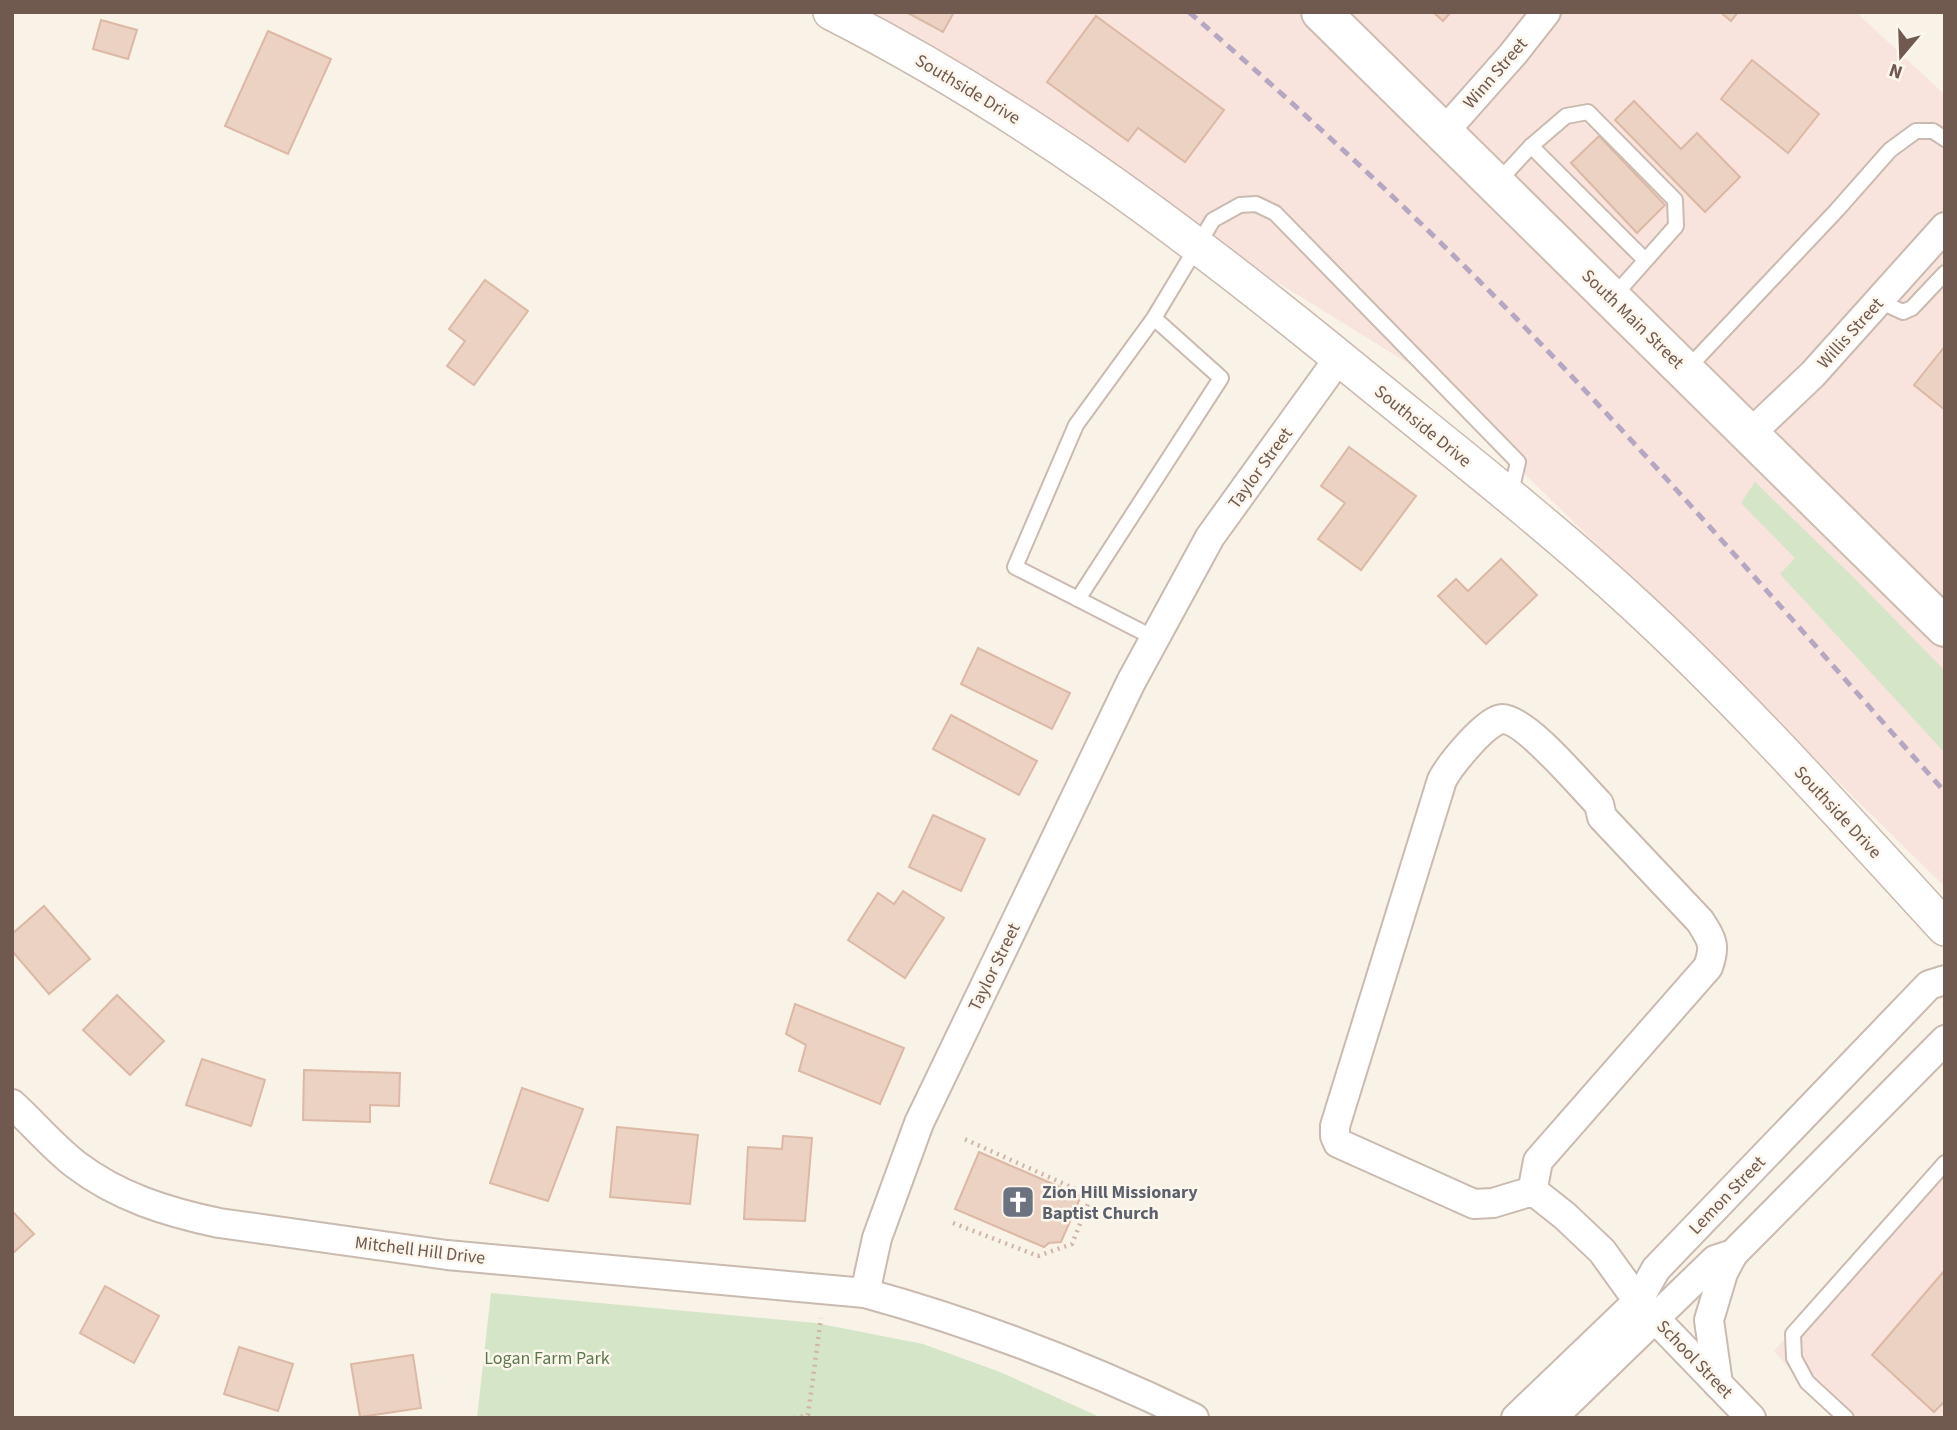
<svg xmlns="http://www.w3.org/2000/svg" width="1957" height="1430" font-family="'Source Sans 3',sans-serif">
<rect width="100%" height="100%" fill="#f9f2e7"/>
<!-- commercial -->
<g fill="#f8e4dd">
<polygon points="815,12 1856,12 1945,95 1945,887 1419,370 928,66"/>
<polygon points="1945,1160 1945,1418 1834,1418 1774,1351"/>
</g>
<!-- green -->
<g fill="#d4e5c8">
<polygon points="1755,482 1854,578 1945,671 1945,753 1780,574 1795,558 1741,503"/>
<polygon points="491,1293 816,1323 923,1344 1000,1372 1102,1418 477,1418"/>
</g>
<!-- building -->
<g fill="#ebd2c3" stroke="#dcb8a5" stroke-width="2">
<polygon points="906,12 954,12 943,32"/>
<polygon points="1433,12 1451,12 1443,21"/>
<polygon points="1720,12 1738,12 1731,21"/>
<polygon points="1096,16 1224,110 1185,162 1138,128 1128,141 1047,82"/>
<polygon points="101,20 137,30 128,59 93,49"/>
<polygon points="268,31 331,59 288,154 225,126"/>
<polygon points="1752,60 1819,114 1788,153 1721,99"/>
<polygon points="1634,101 1681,149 1697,133 1740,177 1705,212 1615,120"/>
<polygon points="1599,136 1665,205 1637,233 1571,163"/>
<polygon points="485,280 528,311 474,385 447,366 465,341 449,329"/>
<polygon points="1945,346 1945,410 1914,385"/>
<polygon points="1349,447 1416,496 1361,570 1318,539 1345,503 1321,486"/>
<polygon points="1501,559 1537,595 1486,644 1438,596 1456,579 1468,591"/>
<polygon points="978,648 1070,693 1052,729 961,684"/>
<polygon points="951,715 1037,761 1019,795 933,749"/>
<polygon points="933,815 985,839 961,891 909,867"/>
<polygon points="903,891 944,918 905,978 848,940 878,893 894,904"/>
<polygon points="44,906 90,959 49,994 12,951 12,934"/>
<polygon points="117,995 164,1041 130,1075 83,1030"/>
<polygon points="795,1004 904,1048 880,1104 799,1071 806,1045 786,1034"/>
<polygon points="202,1059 265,1080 251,1126 186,1105"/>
<polygon points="304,1070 400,1073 399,1106 370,1105 370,1122 303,1120"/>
<polygon points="522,1088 583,1109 548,1201 490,1183"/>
<polygon points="617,1127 698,1135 690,1204 610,1197"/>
<polygon points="783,1136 812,1138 805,1221 744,1219 748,1147 782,1149"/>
<polygon points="979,1152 1081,1196 1061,1242 1049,1243 1044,1247 955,1209"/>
<polygon points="12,1211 34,1234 12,1254"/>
<polygon points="1945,1270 1945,1401 1934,1412 1872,1355"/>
<polygon points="105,1286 159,1316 134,1363 80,1333"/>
<polygon points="239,1347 293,1364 278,1411 224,1394"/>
<polygon points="413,1355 421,1408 360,1417 351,1364"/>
</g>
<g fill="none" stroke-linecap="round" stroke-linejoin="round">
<defs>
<g id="service">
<polyline points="1531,146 1645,260"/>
<polyline points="1496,184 1531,146 1566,116 1588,112 1675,200 1676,226 1613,297"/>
<polyline points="1879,301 1903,312 1912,308 1945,273"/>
<polyline points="1154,318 1221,378 1078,599 1015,567 1076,425 1154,318 1213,220 1240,205 1256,204 1275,213 1518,462 1510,496"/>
<polyline points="1687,369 1837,210 1890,150 1916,131 1933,131 1945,139"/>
<polyline points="1078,599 1154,638"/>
<polyline points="1846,1418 1807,1382 1794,1358 1793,1334 1945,1163"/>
</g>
<g id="minor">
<polyline points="1443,133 1513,54 1546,12"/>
<polyline points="1750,434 1813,374 1945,227"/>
<path d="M12,1104C33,1123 52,1146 75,1164C118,1197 167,1212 219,1223L447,1255L865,1293C978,1324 1088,1367 1194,1418"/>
<path d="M1532,1193L1538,1161L1708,967C1716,945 1712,940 1700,921L1602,817L1599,804C1581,786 1526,719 1502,719C1486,720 1450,765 1442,780L1335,1126V1136L1338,1143L1474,1204L1493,1203L1526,1193H1536L1565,1216L1602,1251L1638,1301L1751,1418"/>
<polyline points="865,1293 877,1238 919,1123 1131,682 1210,537 1339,358"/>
<polyline points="1718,1384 1709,1320 1723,1273 1733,1254"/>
<polyline points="1516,1418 1638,1301 1656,1269 1929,985 1945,980"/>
<polyline points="1552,1418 1715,1260 1733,1254 1945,1040"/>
</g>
<path id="tertiary" d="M831,12C1022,109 1188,234 1353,369C1446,445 1543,520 1632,602C1743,704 1843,817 1945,928"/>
<polyline id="secondary" points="1321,12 1945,627"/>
</defs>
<!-- service casing -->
<use href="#service" stroke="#cabaaf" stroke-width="18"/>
<!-- minor casing -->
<use href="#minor" stroke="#cabaaf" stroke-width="32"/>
<!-- tertiary casing -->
<use href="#tertiary" stroke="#cabaaf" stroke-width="38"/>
<!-- secondary casing -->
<use href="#secondary" stroke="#cebcb0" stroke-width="42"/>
<!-- path -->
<g stroke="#d0b5a6" stroke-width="4.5" stroke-dasharray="2 5" stroke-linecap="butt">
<polyline points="953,1223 1038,1256 1072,1244 1091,1196 962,1138"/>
<polyline points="794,1418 808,1415 821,1318"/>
</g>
<!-- service -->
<use href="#service" stroke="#fff" stroke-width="14"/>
<!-- minor -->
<use href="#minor" stroke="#fff" stroke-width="28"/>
<!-- tertiary -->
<use href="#tertiary" stroke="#fff" stroke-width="35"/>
<!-- secondary -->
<use href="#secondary" stroke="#fff" stroke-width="38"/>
<!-- rail -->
<path stroke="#b5a7c2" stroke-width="5" stroke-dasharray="10 7" stroke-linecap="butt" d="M1189,12C1301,109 1409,209 1512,314C1662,468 1802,632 1945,792"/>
</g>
<!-- icons -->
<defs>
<symbol id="church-square" viewBox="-11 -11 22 22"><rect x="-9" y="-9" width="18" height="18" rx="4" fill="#6b7280" stroke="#fdf6ed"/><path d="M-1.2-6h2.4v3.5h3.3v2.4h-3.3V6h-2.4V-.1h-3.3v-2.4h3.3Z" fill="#fff"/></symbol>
</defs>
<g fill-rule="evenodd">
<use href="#church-square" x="999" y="1183" width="38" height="38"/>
</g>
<g text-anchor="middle" stroke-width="5" stroke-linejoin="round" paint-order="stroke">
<!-- street labels -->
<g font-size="18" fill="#705a4f" stroke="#fdf6ed">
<text transform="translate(1495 73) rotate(-49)" y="6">Winn Street</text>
<text transform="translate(968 89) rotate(31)" y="6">Southside Drive</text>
<text transform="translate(1633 319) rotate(44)" y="6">South Main Street</text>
<text transform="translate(1850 333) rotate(-48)" y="6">Willis Street</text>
<text transform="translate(1423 426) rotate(39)" y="6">Southside Drive</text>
<text transform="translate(1260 468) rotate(-54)" y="6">Taylor Street</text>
<text transform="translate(1838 812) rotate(47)" y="6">Southside Drive</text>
<text transform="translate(994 967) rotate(-64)" y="6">Taylor Street</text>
<text transform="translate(1727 1195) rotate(-46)" y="6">Lemon Street</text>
<text transform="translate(420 1250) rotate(7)" y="6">Mitchell Hill Drive</text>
<text transform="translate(1695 1359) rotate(46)" y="6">School Street</text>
</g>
<!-- worship labels -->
<g font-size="18" font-weight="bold" fill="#5b616d" stroke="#fdf6ed" text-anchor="start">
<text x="1042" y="1198">Zion Hill Missionary<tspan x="1042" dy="21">Baptist Church</tspan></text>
</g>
<!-- park labels -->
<g font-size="18" fill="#5a7a4c" stroke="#fdf6ed">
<text x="547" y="1364">Logan Farm Park</text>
</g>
</g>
<!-- border -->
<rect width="1957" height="1430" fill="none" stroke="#705a4f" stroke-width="28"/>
<!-- north arrow -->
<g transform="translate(1901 56) rotate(199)" stroke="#fdf6ed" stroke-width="5" paint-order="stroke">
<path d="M0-5L12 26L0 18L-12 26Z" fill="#705a4f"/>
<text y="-10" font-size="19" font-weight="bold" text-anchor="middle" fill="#705a4f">N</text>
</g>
</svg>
